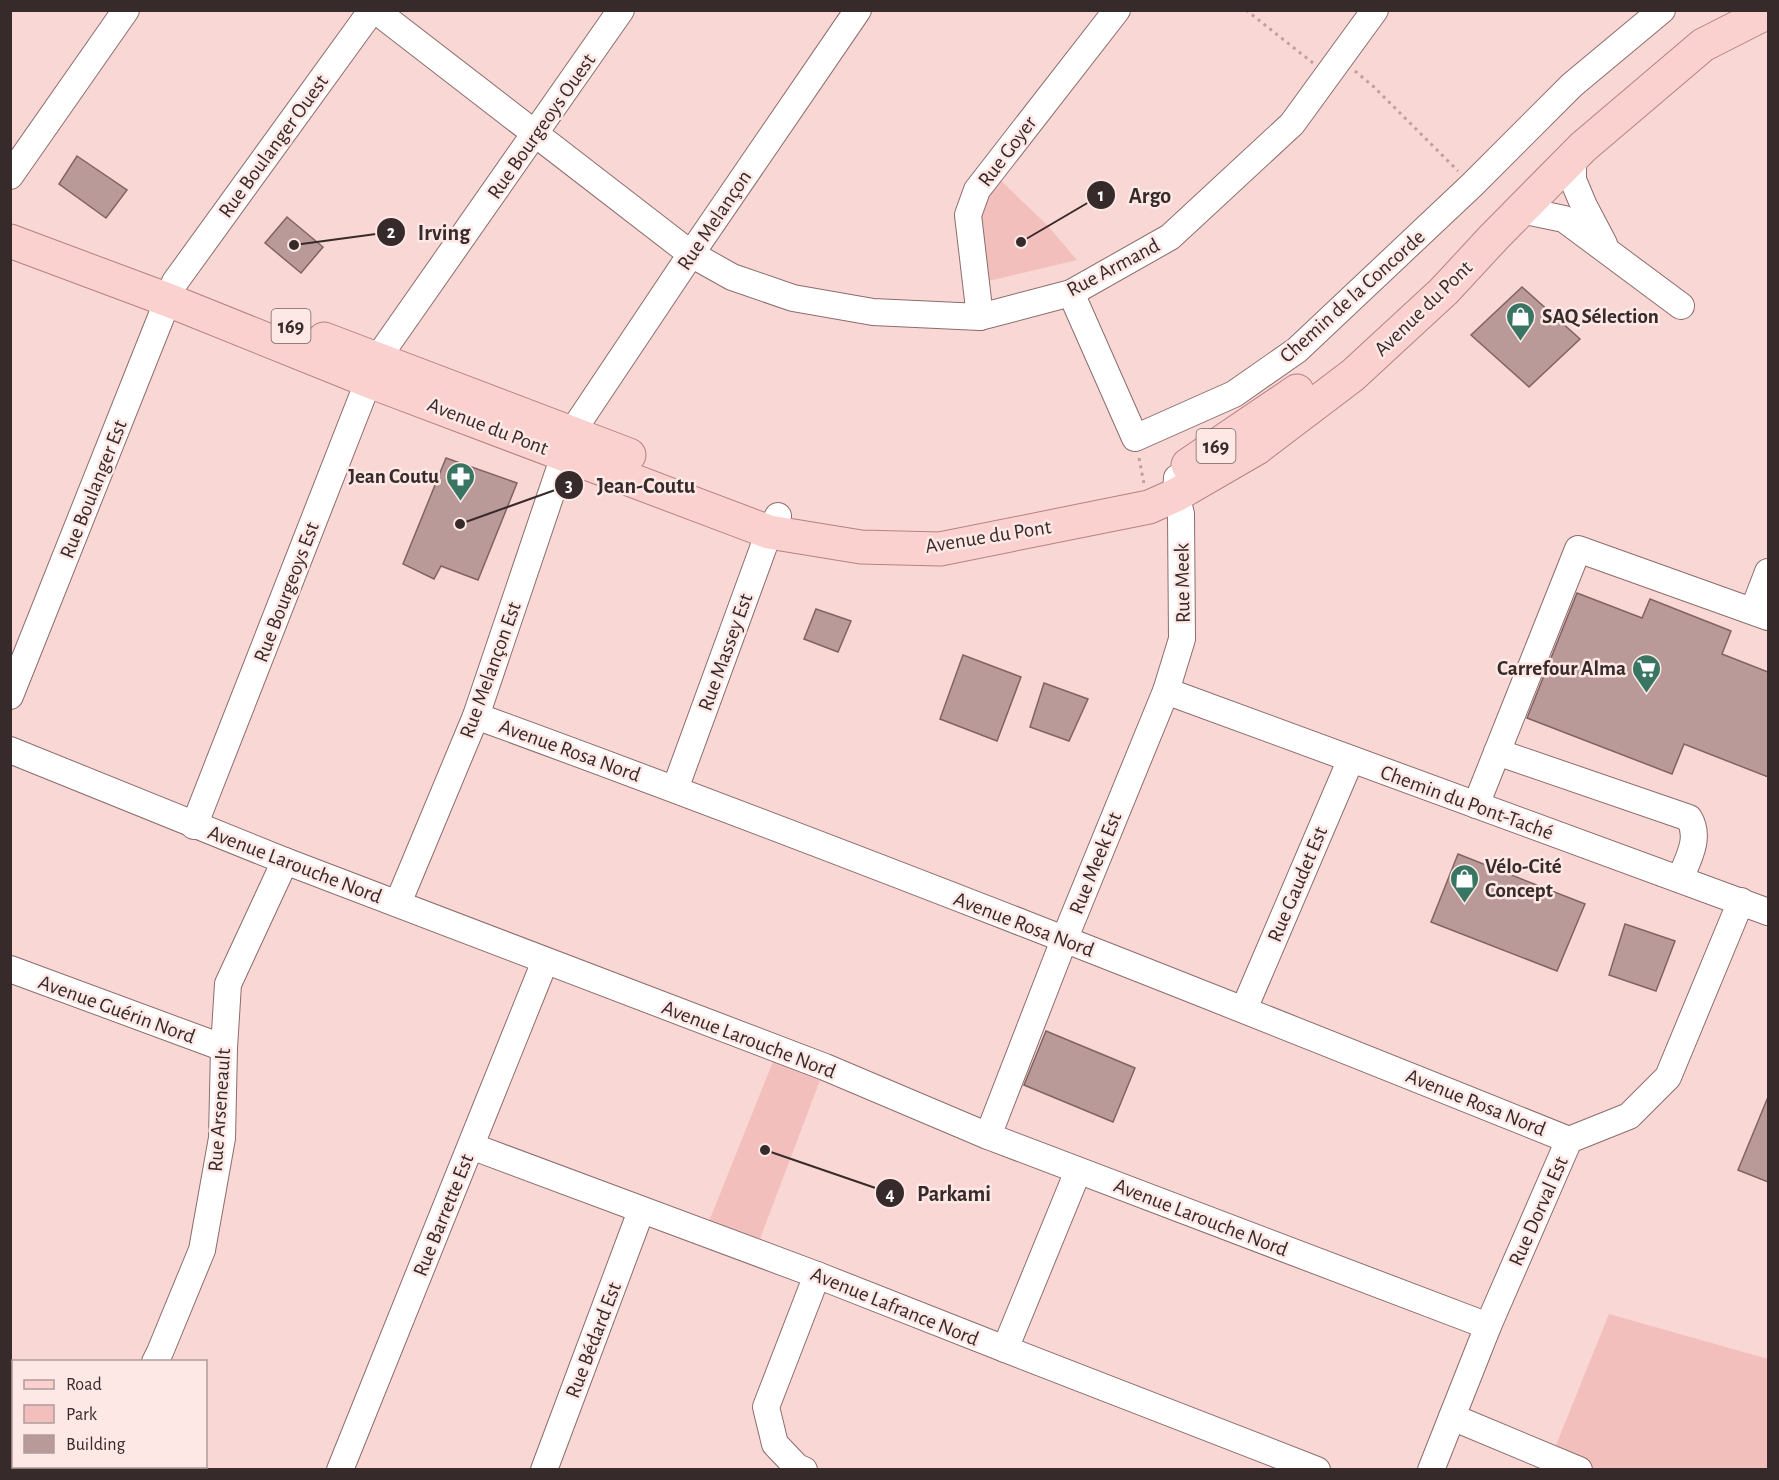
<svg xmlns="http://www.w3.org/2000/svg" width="1779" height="1480" font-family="'Alegreya Sans',sans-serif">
<rect width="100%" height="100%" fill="#f9d7d5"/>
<!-- green -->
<g fill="#f3bfbc">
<polygon points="995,175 1047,225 1077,260 984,282 975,205"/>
<polygon points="778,1049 825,1067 755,1252 704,1234"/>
<polygon points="1609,1314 1768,1359 1768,1469 1546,1470"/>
</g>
<!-- building -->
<g fill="#ba9a98" stroke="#816362" stroke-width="1.5">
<polygon points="77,156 127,190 106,218 59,184"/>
<polygon points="287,217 323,247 301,273 265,243"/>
<polygon points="1522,287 1580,339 1529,387 1471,335"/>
<polygon points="446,458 517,483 478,580 441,566 434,579 403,564"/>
<polygon points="1577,593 1642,618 1650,599 1731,631 1722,654 1768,672 1768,777 1684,744 1672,774 1527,718"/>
<polygon points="816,609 851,621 838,652 804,639"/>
<polygon points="963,655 1021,677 997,741 940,719"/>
<polygon points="1044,683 1088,699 1069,741 1030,727"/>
<polygon points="1458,854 1585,904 1557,971 1431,922"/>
<polygon points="1625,924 1675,941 1656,991 1609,975"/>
<polygon points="1046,1031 1135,1068 1113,1122 1024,1085"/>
<polygon points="1768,1097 1768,1182 1738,1170"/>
</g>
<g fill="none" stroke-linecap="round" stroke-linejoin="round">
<defs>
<g id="minor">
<polyline points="375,10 691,254 732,277 793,298 873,312 980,317 1071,293 1170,237 1292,124 1375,10"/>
<polyline points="1573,156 1573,180 1584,206 1604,244"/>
<polyline points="10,176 126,10"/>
<polyline points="1521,210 1564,219 1681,306"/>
<polyline points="1071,293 1135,438 1234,394 1297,350 1472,185 1572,85 1662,10"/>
<polyline points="980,317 968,215 977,190 1117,10"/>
<polyline points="1753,611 1768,572"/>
<polyline points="1166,691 1768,912"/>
<polyline points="10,696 175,282 372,10"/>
<path d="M476,716C843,850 1206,994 1569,1140"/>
<polyline points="10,750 285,861 825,1067 988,1136 1488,1326"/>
<path d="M1497,752L1689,818C1701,838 1688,859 1680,879"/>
<polyline points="675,789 769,532 778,516"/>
<polyline points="1476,805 1578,549 1768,617"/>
<polyline points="194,826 377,359 621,10"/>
<polyline points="398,903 476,716 572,432 691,254 858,10"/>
<polyline points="10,969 224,1048"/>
<polyline points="1244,1009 1351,759"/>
<polyline points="988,1136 1064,940 1166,691 1182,639 1181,514 1176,495 1177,478"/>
<polyline points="471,1146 817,1275 1005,1349 1317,1470"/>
<polyline points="1005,1349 1078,1171"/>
<polyline points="155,1362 160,1352 202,1250 222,1138 224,1048 228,984 285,861"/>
<polyline points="1452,1417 1579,1470"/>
<polyline points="71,1470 76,1466"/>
<polyline points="340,1470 545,961"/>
<polyline points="544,1470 641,1211"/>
<polyline points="804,1470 797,1467 775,1444 766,1407 817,1275"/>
<polyline points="1431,1470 1488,1326 1569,1140 1629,1116 1668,1077 1741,901"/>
</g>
<g id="major">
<polyline points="10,241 168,300 369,381 769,532 861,547 940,549 1149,507 1176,495 1257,448 1353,375 1444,291 1495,236 1583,147 1703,45 1768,12"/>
<polyline points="324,339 629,455"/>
<polyline points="1188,465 1297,391"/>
</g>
</defs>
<!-- minor casing -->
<use href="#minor" stroke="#8c6d6c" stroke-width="28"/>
<!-- major casing -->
<use href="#major" stroke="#b58280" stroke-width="35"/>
<!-- path -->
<g stroke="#bca1a0" stroke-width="3" stroke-dasharray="3 4.5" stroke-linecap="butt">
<polyline points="1246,10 1313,63"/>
<polyline points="1355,71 1374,87 1458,171"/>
<polyline points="1139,458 1144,484"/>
<polyline points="10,1389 14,1393"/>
</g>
<!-- minor -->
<use href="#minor" stroke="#fff" stroke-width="26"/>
<!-- major -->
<use href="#major" stroke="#fbd1cf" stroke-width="33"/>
</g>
<!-- icons -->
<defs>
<symbol id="shop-pin" viewBox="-11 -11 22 30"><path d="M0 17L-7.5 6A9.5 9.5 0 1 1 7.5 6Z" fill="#387663" stroke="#fde8e6"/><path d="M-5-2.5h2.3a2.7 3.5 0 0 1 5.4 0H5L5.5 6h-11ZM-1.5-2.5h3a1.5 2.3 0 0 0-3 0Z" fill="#fff"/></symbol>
<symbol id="pharmacy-pin" viewBox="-11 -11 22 30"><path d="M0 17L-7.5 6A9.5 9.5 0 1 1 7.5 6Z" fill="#387663" stroke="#fde8e6"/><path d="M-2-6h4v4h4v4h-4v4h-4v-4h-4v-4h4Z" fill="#fff"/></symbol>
<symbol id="supermarket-pin" viewBox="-11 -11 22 30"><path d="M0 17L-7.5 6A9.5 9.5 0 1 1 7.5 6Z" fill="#387663" stroke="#fde8e6"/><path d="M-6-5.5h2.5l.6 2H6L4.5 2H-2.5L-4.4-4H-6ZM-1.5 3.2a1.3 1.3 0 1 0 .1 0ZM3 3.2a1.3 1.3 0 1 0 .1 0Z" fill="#fff"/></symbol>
</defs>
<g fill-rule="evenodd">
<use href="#shop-pin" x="1504" y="300" width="33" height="45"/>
<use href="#pharmacy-pin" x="444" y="460" width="33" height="45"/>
<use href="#supermarket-pin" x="1630" y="652" width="33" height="45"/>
<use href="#shop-pin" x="1448" y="862" width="33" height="45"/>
</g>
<g text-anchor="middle" stroke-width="5" stroke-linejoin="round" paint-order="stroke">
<!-- shield labels -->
<g fill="#fde8e6" stroke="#726362" stroke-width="1.5">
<rect x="271.5" y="309" width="39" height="34" rx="4.5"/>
<rect x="1196.5" y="429" width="39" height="34" rx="4.5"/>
</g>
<g font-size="20" font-weight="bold" fill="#372a2a">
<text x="291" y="333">169</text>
<text x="1216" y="453">169</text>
</g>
<!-- street labels -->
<g font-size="21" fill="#372a2a" stroke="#fde8e6">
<text transform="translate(541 126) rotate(-55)" y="7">Rue Bourgeoys Ouest</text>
<text transform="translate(273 146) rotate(-54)" y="7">Rue Boulanger Ouest</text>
<text transform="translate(1007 151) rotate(-53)" y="7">Rue Goyer</text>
<text transform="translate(714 220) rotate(-56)" y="7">Rue Melançon</text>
<text transform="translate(1113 267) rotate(-28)" y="7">Rue Armand</text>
<text transform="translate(1352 296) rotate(-42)" y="7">Chemin de la Concorde</text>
<text transform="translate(1423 308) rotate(-44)" y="7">Avenue du Pont</text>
<text transform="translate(488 426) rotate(21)" y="7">Avenue du Pont</text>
<text transform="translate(93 489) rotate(-68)" y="7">Rue Boulanger Est</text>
<text transform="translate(988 536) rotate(-9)" y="7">Avenue du Pont</text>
<text transform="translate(1182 583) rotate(-91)" y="7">Rue Meek</text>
<text transform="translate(286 592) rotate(-69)" y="7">Rue Bourgeoys Est</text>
<text transform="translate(725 652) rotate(-70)" y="7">Rue Massey Est</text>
<text transform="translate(490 670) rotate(-70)" y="7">Rue Melançon Est</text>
<text transform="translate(570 750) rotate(20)" y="7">Avenue Rosa Nord</text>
<text transform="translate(1467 802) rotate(20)" y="7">Chemin du Pont-Taché</text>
<text transform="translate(1095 863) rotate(-68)" y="7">Rue Meek Est</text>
<text transform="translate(295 864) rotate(21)" y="7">Avenue Larouche Nord</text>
<text transform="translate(1297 884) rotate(-67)" y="7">Rue Gaudet Est</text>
<text transform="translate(1024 924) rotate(21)" y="7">Avenue Rosa Nord</text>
<text transform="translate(117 1009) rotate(20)" y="7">Avenue Guérin Nord</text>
<text transform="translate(749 1039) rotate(21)" y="7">Avenue Larouche Nord</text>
<text transform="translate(1476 1102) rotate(22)" y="7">Avenue Rosa Nord</text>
<text transform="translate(219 1110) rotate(-86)" y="7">Rue Arseneault</text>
<text transform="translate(1538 1211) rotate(-66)" y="7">Rue Dorval Est</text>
<text transform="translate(443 1215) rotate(-68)" y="7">Rue Barrette Est</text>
<text transform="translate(1201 1217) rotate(21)" y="7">Avenue Larouche Nord</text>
<text transform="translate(895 1306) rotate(22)" y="7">Avenue Lafrance Nord</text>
<text transform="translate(593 1340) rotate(-69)" y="7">Rue Bédard Est</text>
</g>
<!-- poi labels -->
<g font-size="21" font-weight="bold" fill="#372a2a" stroke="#fde8e6" text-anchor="start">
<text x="1542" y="323">SAQ Sélection</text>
<text x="439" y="483" text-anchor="end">Jean Coutu</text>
<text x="1626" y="675" text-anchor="end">Carrefour Alma</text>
<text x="1485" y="873">Vélo-Cité<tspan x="1485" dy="24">Concept</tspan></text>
</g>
</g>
<!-- callouts -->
<path fill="none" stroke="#372a2a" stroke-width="2" d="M1021 242L1101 195M294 245L391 232M460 524L569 485M765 1150L890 1193"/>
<g fill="#372a2a" stroke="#fde8e6" stroke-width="2">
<circle cx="1021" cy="242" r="6"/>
<circle cx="294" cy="245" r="6"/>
<circle cx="460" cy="524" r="6"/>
<circle cx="765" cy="1150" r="6"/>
<circle cx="1101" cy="195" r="15"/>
<circle cx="391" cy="232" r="15"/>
<circle cx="569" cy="485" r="15"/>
<circle cx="890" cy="1193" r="15"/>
</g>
<g font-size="18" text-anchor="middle" font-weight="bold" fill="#fff">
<text x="1101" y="201">1</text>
<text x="391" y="238">2</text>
<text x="569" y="491">3</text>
<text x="890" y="1200">4</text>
</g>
<g font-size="22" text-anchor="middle" font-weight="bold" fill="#372a2a" stroke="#fde8e6" stroke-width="5" stroke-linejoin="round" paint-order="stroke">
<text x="1150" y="203">Argo</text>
<text x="444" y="240">Irving</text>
<text x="646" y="493">Jean-Coutu</text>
<text x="954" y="1201">Parkami</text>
</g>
<!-- border -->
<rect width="1779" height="1480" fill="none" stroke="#372a2a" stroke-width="24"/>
<!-- legend -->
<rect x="12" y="1360" width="195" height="108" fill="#fde8e6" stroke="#ae9c9b" stroke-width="1.5"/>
<rect x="24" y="1380" width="30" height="9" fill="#fbd1cf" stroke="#ae9c9b" stroke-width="1.5"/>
<text x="66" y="1390" font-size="18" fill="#372a2a">Road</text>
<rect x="24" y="1405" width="30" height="18" fill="#f3bfbc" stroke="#ae9c9b" stroke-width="1.5"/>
<text x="66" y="1420" font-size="18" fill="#372a2a">Park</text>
<rect x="24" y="1435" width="30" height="18" fill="#ba9a98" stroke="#ae9c9b" stroke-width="1.5"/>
<text x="66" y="1450" font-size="18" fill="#372a2a">Building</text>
</svg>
